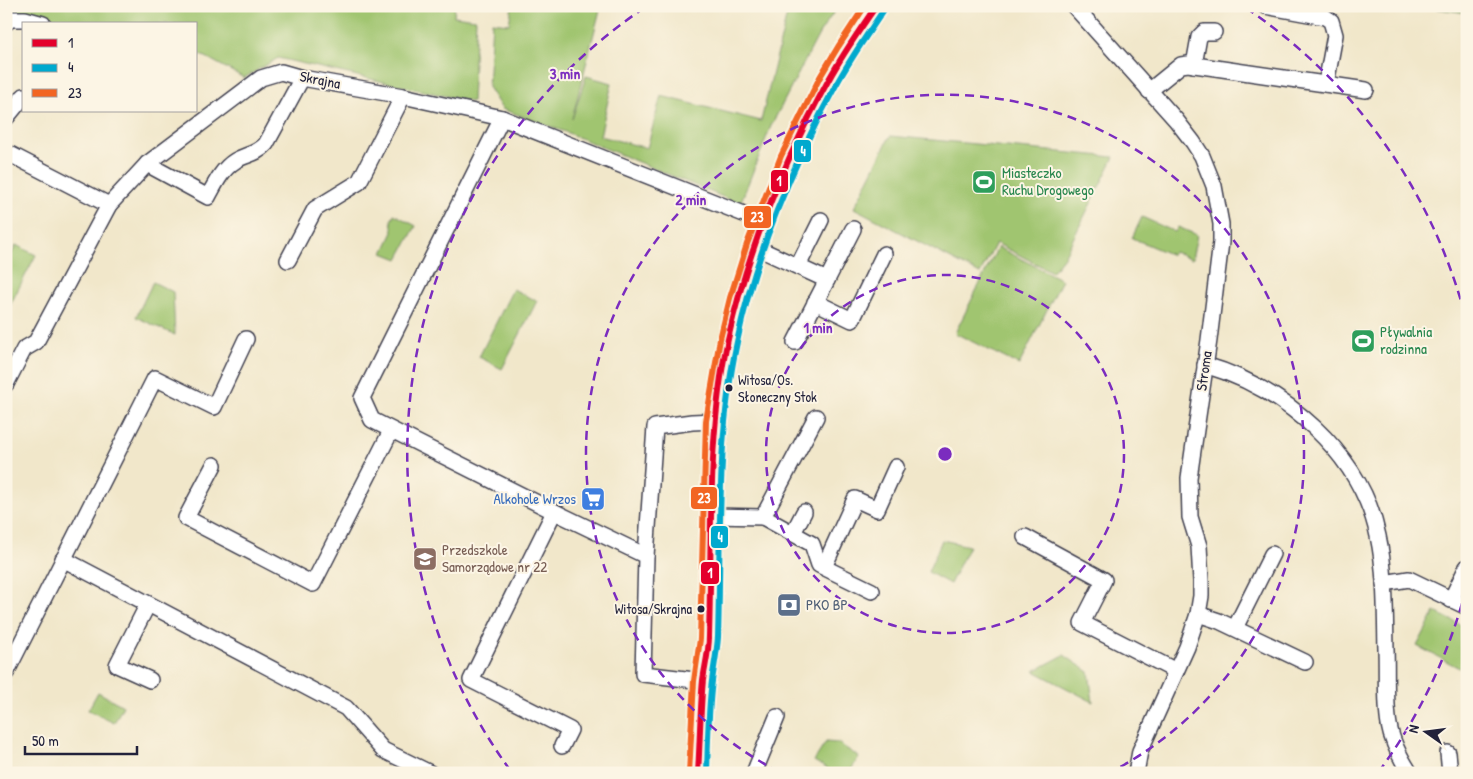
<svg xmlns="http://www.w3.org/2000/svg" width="1473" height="779" font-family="'Patrick Hand',sans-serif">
<rect width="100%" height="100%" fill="#fcf5e5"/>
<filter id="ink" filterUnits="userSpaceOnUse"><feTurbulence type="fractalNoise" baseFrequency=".02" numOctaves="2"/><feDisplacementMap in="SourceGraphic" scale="10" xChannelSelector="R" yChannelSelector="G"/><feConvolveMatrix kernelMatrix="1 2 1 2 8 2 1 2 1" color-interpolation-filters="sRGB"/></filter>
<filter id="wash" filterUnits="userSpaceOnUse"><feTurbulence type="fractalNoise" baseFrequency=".0096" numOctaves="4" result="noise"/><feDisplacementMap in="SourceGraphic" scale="20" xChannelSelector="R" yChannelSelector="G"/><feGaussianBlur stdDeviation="1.12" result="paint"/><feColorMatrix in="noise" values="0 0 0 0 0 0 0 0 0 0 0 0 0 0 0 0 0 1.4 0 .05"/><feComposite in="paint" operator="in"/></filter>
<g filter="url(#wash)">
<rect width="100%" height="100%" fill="#f1e7ca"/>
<!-- green -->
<g fill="#a0c56f" stroke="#617455">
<polygon points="6,6 455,6 454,16 476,19 472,102 278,58 244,78 206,57 196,54 196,24 56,24 46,18 7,10 6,12"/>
<polygon points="512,6 601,6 572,119 586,76 612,83 600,136 647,148 661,96 761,121 789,6 838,6 819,34 771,126 740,204 568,133 502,109 488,87 492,22 509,24"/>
<polygon points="1418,6 1467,6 1467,13"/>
<polygon points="890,136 1114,157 1064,257 1052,272 996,243 980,274 854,208"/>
<polygon points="394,214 416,226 398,259 383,253 393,232 391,220"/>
<polygon points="1142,217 1175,232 1178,227 1197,235 1192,259 1174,252 1172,255 1132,238"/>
<polygon points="16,245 36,255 8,309 6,308 6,265"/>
<polygon points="998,247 1062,280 1019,365 955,333"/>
<polygon points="153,282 173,292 175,335 136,317"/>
<polygon points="513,289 537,301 502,369 479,357"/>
<polygon points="942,540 969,546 950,584 928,572"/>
<polygon points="1435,612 1467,628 1467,672 1417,646"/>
<polygon points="1064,655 1089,672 1093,702 1034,671"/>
<polygon points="98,692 123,706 114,723 88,710"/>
<polygon points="826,742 838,743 859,757 849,773 835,773 814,761"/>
</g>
</g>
<g filter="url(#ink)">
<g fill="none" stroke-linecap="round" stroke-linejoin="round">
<defs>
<g id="minor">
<polyline points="1074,6 1176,120 1193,142 1202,156 1214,186 1221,224 1221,242 1209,340 1189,478 1190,517 1199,546 1201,581 1201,596 1198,614 1187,647 1140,751 1136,773"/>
<polyline points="1265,6 1325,17 1331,21 1335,35 1326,84"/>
<polyline points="6,23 10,19 25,19 43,24"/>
<polyline points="1194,65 1199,37 1204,32 1214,32"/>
<polyline points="1149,91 1181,65 1188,64 1366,90"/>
<polyline points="6,118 24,96"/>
<polyline points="502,118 362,398 372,420 561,515 646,556 643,674 703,681"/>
<polyline points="6,152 109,205"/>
<path d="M147,164L208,197C215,184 222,169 235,161C246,154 256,155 266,144L302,78"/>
<polyline points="755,247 827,280 795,342"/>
<polyline points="288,260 315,209 359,182 403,96"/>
<polyline points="798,266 821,220"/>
<polyline points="827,280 853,229"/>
<polyline points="815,302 852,320 884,254"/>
<path d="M1205,365C1284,388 1361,453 1378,536C1386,573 1385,611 1386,649C1387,672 1385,703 1389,725C1392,742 1401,759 1410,773"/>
<polyline points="6,384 24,349 36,342 109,205 147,164 261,78 281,72 302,78 403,96 502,118 764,222"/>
<polyline points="214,465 186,518 313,584 391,431"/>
<polyline points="554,512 471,680 570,730 562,746"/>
<polyline points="713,516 763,517 812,544 819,565 872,591"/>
<polyline points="763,517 816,417"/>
<polyline points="793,533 804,512"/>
<polyline points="1025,537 1104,580 1082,623 1176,671"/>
<polyline points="646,556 655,427 692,422 715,421"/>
<polyline points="63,559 346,708 383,750 430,773"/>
<polyline points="824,567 855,499 877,509 896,467"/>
<polyline points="1384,583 1409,579 1467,607"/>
<polyline points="1451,600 1467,567"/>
<polyline points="148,604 117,665 150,680"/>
<polyline points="1198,614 1219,621 1305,662"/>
<polyline points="1235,628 1272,554"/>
<polyline points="6,673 155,378 214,407 246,339"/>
<polyline points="1448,753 1450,773"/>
<polyline points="754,773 777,717"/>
</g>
<polyline id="tertiary" points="698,773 703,681 709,640 715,421 728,341 738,301 755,247 789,159 828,81 845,52 876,6"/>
</defs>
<!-- minor casing -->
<use href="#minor" stroke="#414050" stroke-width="18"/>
<!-- tertiary casing -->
<use href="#tertiary" stroke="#414050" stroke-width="22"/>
<!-- minor -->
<use href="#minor" stroke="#fff" stroke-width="15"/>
<!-- tertiary -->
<use href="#tertiary" stroke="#fff" stroke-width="20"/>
<defs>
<path id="bus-1" d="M698,773C700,742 700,711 703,680C705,666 709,651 709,636C712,539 707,434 728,339C748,250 784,161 828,81C842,55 859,31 876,6"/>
<path id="bus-2" d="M707,773C708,742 708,711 712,681C714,666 717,652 718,637C721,539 716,439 737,342C755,255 793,163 836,85C850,59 867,35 883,11"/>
<polyline id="bus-3" points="689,773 694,681 700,639 706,421 720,339 730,298 747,244 781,156 820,77 838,47 865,6"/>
</defs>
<!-- bus-1 casing -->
<use href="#bus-1" stroke="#fcf5e5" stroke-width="10"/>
<!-- bus-2 casing -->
<use href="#bus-2" stroke="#fcf5e5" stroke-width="10"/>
<!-- bus-3 casing -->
<use href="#bus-3" stroke="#fcf5e5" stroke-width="10"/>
<!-- bus-1 -->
<use href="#bus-1" stroke="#e4002b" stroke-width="6"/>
<!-- bus-2 -->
<use href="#bus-2" stroke="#00a9ce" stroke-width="6"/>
<!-- bus-3 -->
<use href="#bus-3" stroke="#f26522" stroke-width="6"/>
</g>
</g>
<!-- distance rings -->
<g fill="none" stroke="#7b2cbf" stroke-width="2.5" stroke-dasharray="9 6">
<circle cx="945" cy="454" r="179"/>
<path d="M779 772A359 359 0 1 1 1111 772"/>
<path d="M1466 589A538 538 0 0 1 1380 770M510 770A538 538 0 0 1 644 8M1246 8A538 538 0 0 1 1466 319"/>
</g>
<!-- icons -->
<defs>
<symbol id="stadium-square" viewBox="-11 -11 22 22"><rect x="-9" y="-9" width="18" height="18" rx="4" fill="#2e9e5b" stroke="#fcf5e5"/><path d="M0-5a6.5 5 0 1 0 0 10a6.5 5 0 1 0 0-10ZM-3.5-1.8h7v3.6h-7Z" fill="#fff"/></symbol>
<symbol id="supermarket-square" viewBox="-11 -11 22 22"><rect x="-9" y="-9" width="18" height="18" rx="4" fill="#3f7fe0" stroke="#fcf5e5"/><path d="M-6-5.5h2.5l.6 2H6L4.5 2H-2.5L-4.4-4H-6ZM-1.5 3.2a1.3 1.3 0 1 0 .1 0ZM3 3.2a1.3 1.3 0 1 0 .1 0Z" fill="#fff"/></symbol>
<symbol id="school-square" viewBox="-11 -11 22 22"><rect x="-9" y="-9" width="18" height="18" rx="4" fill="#8d6e63" stroke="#fcf5e5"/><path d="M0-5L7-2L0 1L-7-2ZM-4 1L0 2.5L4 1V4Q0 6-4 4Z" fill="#fff"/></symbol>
<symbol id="bank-square" viewBox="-11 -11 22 22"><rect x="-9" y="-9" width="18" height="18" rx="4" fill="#5c6f8a" stroke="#fcf5e5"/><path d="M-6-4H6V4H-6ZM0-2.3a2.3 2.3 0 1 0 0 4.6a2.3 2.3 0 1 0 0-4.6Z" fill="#fff"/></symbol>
</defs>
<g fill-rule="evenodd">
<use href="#stadium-square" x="970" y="168" width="28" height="28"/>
<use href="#stadium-square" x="1349" y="327" width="28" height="28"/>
<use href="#supermarket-square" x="579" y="485" width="28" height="28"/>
<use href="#school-square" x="411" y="545" width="28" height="28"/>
<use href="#bank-square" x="775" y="591" width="28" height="28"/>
</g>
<!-- markers -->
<g fill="#22223b" stroke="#fcf5e5" stroke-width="2">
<circle cx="729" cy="388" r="4.5"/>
<circle cx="701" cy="609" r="4.5"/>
</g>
<g text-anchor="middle" stroke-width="4" stroke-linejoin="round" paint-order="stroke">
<!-- bus labels -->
<g font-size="14" fill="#22223b" stroke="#fcf5e5" text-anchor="start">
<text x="738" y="385">Witosa/Os.<tspan x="738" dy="17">Słoneczny Stok</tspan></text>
<text x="692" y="614" text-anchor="end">Witosa/Skrajna</text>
</g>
<!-- street labels -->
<g font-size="15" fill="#22223b" stroke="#fcf5e5">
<text transform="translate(320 80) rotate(11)" y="5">Skrajna</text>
<text transform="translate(1204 371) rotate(-82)" y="5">Stroma</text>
</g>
<!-- leisure labels -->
<g font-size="15" fill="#27864d" stroke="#fcf5e5" text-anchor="start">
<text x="1002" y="178">Miasteczko<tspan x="1002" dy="17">Ruchu Drogowego</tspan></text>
<text x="1380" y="337">Pływalnia<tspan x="1380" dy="17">rodzinna</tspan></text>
</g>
<!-- shop labels -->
<g font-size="15" fill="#366cbe" stroke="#fcf5e5" text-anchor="end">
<text x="576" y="504">Alkohole Wrzos</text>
</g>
<!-- education labels -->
<g font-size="15" fill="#785e54" stroke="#fcf5e5" text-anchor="start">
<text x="442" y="555">Przedszkole<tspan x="442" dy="17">Samorządowe nr 22</tspan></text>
</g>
<!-- service labels -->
<g font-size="15" fill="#4e5e75" stroke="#fcf5e5" text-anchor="start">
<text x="806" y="610">PKO BP</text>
</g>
</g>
<circle cx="945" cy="454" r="8" fill="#7b2cbf" stroke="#fcf5e5" stroke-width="2.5"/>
<g font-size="15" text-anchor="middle" font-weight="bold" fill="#7b2cbf" stroke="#fcf5e5" stroke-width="4" stroke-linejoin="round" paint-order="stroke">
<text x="565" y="79">3 min</text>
<text x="691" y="205">2 min</text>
<text x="818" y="333">1 min</text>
</g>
<g stroke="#fcf5e5" stroke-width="2">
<rect x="793" y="139" width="19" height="24" rx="5" fill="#00a9ce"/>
<rect x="770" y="169" width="19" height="24" rx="5" fill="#e4002b"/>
<rect x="743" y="205" width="29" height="24" rx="5" fill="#f26522"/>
<rect x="690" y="486" width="28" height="24" rx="5" fill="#f26522"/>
<rect x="710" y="525" width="19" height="24" rx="5" fill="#00a9ce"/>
<rect x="700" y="561" width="20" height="24" rx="5" fill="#e4002b"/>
</g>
<g font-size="14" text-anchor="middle" font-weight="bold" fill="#fff">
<text x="803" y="156">4</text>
<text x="779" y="186">1</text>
<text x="757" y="222">23</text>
<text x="704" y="503">23</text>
<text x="720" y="542">4</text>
<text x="710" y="578">1</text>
</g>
<!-- margin -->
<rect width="1473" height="779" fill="none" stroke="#fcf5e5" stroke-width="25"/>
<!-- legend -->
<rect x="22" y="22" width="175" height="90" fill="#fcf5e5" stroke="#a5a1a1"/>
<rect x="32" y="39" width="25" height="8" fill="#e4002b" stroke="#a5a1a1"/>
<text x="68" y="48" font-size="15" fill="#22223b">1</text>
<rect x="32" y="64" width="25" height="8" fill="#00a9ce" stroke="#a5a1a1"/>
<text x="68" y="72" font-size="15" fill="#22223b">4</text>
<rect x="32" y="89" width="25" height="8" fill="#f26522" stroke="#a5a1a1"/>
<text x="68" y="98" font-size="15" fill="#22223b">23</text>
<!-- north arrow -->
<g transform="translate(1426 732) rotate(284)" stroke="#fcf5e5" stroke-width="4" paint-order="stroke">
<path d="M0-4L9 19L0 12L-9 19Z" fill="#22223b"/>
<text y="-8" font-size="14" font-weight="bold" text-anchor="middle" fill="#22223b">N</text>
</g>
<!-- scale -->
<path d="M25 746v8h112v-8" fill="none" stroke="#22223b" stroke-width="2.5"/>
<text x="32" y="746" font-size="15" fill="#22223b" stroke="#fcf5e5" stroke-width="4" paint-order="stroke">50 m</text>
</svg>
